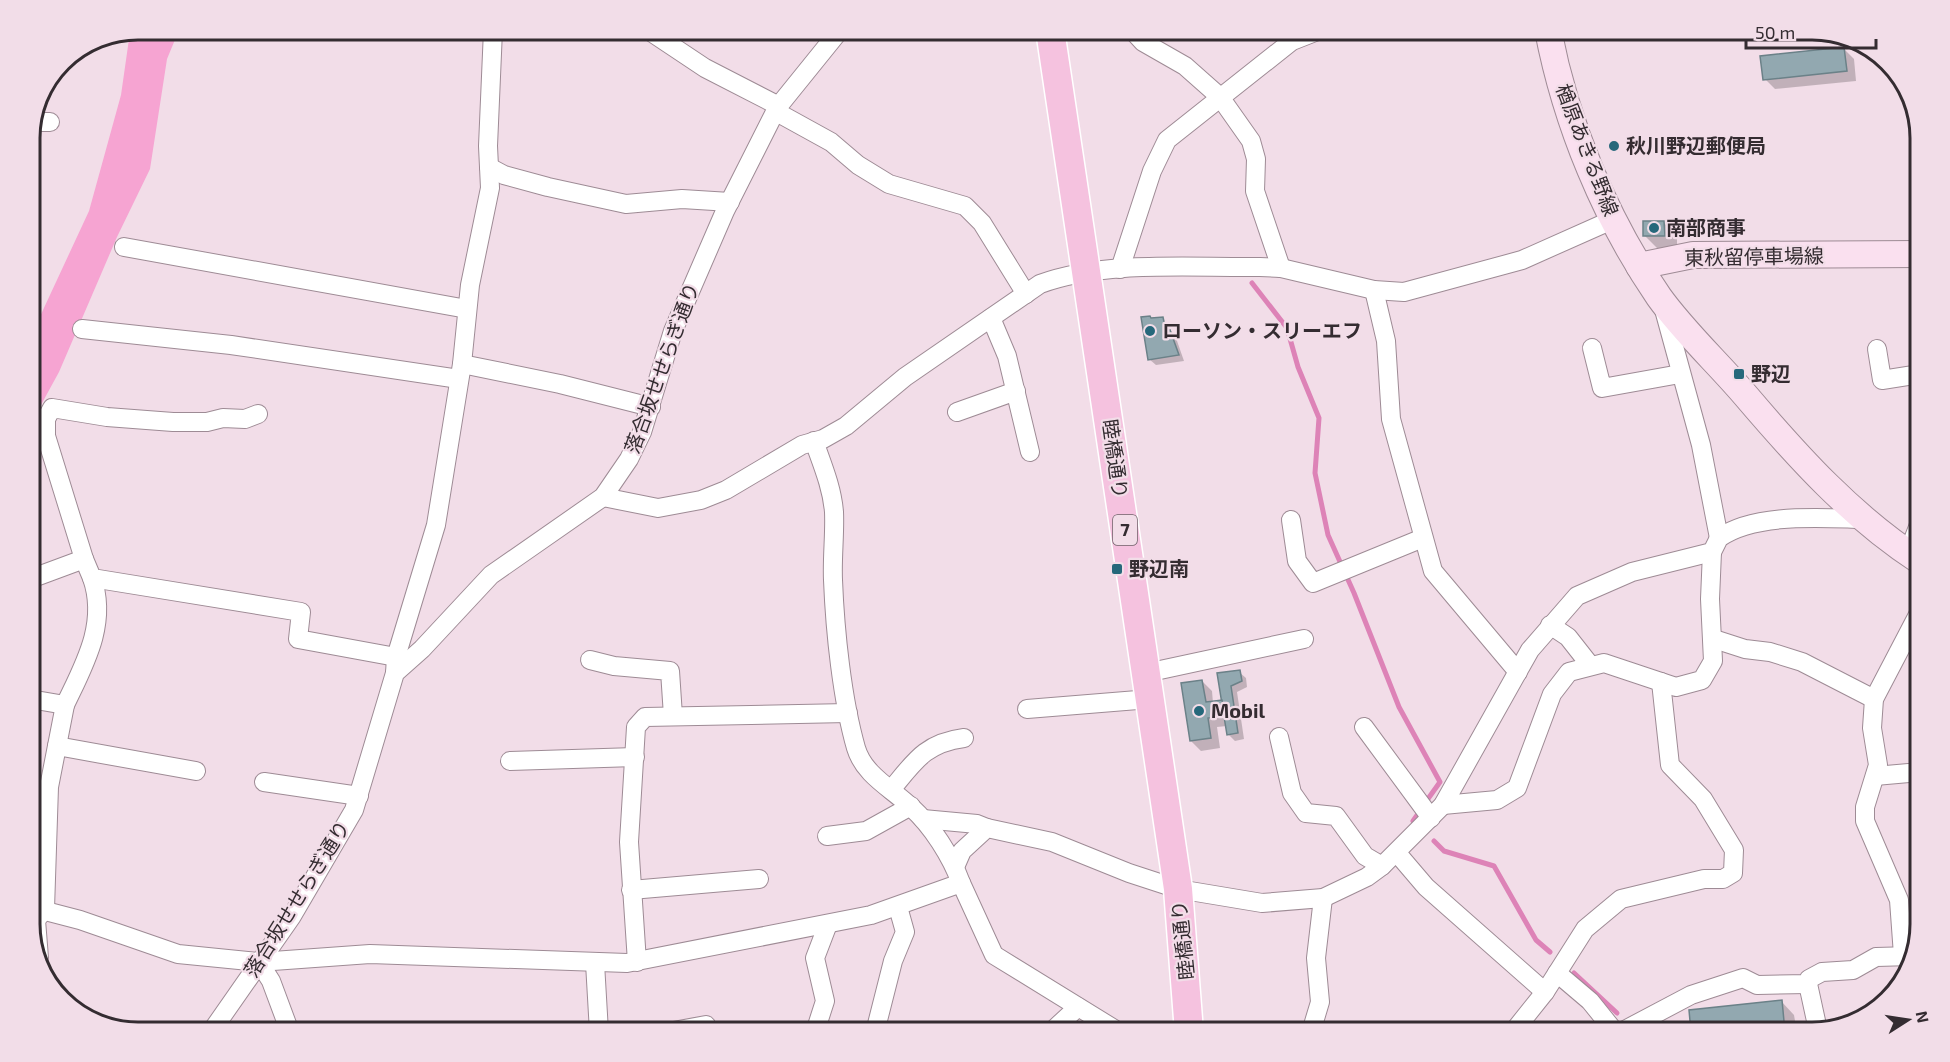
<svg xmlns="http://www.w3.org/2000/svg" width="1950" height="1062" font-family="'Exo 2','Noto Sans JP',sans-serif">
<rect width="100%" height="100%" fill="#f2dde8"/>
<!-- green -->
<polygon fill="#f6a4d2" points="139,30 179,30 167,59 150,169 117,237 59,372 30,425 30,338 89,211 121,95 130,32"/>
<!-- shadow -->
<g fill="#0003">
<polygon points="1844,49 1854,59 1856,81 1775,89 1765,79"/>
<polygon points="1663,222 1677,236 1677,248 1658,249 1645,236"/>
<polygon points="1162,318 1176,338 1184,361 1156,365 1149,359"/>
<polygon points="1239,672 1246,678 1247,687 1237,692 1244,739 1235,741 1228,734 1227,726 1217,727 1220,748 1201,751 1191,741 1202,681 1212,691 1213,703 1223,701 1219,674"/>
<polygon points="1781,1001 1794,1015 1797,1032 1693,1032"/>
</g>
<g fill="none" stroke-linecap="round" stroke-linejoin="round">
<!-- stream -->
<g stroke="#dd83b7" stroke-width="5">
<polyline points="1252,283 1287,328 1298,367 1319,418 1315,473 1328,535 1354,593 1399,707 1440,782 1425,803"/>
<polyline points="1413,821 1420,811"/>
<polyline points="1434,841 1444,851 1494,866 1536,940 1550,952"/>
<polyline points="1574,973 1617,1013"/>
</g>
</g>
<!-- building -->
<g fill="#92a8b0" stroke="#6b8188" stroke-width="1.5">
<polygon points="1844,47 1847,71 1763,80 1760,56"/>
<polygon points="1643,221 1664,221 1665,236 1643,236"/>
<polygon points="1150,316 1151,318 1163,317 1166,331 1170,330 1179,355 1148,360 1141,317"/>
<polygon points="1240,670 1242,681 1231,686 1238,733 1227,735 1217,673"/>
<polygon points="1202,680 1206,702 1222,700 1224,715 1208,718 1211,738 1190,741 1181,683"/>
<polygon points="1782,1000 1785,1032 1691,1032 1689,1010"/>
</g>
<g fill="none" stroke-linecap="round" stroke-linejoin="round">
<defs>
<g id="minor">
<polyline points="648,30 705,68 773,103 782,115 831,142 858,165 889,184 965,206 982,223 1026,294"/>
<polyline points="1132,30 1143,42 1185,66 1220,97 1251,141 1256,159 1255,191 1281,268"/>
<polyline points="35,122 50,122"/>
<polyline points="489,167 504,175 548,187 626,204 682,199 730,202"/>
<polyline points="124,247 467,309"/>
<polyline points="1120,269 1152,171 1167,140 1292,41 1320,30"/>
<polyline points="1374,290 1386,341 1391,419 1433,571 1518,672"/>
<polyline points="1663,306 1701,445 1719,538"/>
<polyline points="991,318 1007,356 1030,452"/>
<polyline points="82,329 231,345 459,379"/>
<polyline points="1592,348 1602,388 1680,374"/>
<polyline points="1877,349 1882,380 1920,374"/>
<polyline points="462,364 560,384 651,407"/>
<polyline points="957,412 1016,391"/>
<path d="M603,497L658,508L701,500L726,490L802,445L823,439L846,426L905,377L1040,284C1107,260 1189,268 1260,267L1281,268L1374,290L1404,292L1522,260L1612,220"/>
<polyline points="1291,520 1297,561 1313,583 1423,538"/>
<polyline points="1908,553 1920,522"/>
<polyline points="84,559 46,436 46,419 52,408 107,417 173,422 207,422 223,418 245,419 258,414"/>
<polyline points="30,579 84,559 92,578 301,612 298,639 396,657"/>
<polyline points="1550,625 1568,637 1590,665"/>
<polyline points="1714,639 1745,649 1770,652 1802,662 1874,699"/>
<polyline points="590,660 614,666 670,671 673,716"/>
<polyline points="395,673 396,657 436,525 462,364 470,285 490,188 488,146 493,30"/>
<polyline points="1146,673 1304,639"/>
<path d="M30,699L65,705C84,665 108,624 92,578"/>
<polyline points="1027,709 1150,699"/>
<polyline points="1364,727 1431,818"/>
<polyline points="1279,737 1292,793 1306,813 1336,816 1365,856 1382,866"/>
<polyline points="57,746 196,771"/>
<polyline points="510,761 635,757"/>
<polyline points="1875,776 1920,772"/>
<polyline points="264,782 359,796"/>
<path d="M891,790C914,762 925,743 964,738"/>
<polyline points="1443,805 1497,800 1517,788 1552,694 1569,672 1604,663 1676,687 1702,680 1713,661 1710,599 1712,552"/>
<polyline points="923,819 977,824 987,828"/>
<polyline points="827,836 866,831 911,806"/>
<polyline points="1397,853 1426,887 1545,992"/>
<path d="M955,867L962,851L987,828L1052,842L1129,873L1178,889L1262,903L1323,898L1367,877L1382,866L1443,805L1530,650L1577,596L1632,572L1712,552L1719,538C1754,513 1819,518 1861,519"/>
<polyline points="961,883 994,955 1119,1032"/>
<polyline points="631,890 759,879"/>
<path d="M30,907L80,920L178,954L259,962L370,954L627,963L871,915L961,883C951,856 932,826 911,807C891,788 864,775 856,748C842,699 835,631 833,580C832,557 835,534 834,512C832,487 822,464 814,441"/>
<polyline points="1903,955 1899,900 1865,821 1865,807 1878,765 1872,728 1874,699 1920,611"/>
<polyline points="39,958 36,920 45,909 49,787 65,705"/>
<polyline points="259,962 271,981 290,1032"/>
<polyline points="637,962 629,842 636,727 645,717 848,713"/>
<polyline points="595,963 599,1032"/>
<polyline points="1557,973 1590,1001 1615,1032"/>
<polyline points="1808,984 1818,1030"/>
<polyline points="211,1032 292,916 354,810 395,673 422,649 491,575 603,497 629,459 642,432 673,331 725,211 777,108 840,30"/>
<polyline points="668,1032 706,1025"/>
<polyline points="815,1032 825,1001 815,958 828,924"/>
<polyline points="875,1032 893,961 905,932 898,907"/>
<polyline points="1051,1032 1078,1007"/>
<polyline points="1311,1032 1320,1002 1316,958 1323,898"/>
<polyline points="1513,1032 1545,992 1585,929 1621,899 1704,879 1723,879 1733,873 1734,850 1703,799 1670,765 1661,682"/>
<polyline points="1621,1032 1691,995 1743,978 1757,985 1808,984 1809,979 1822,972 1853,970 1876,957 1912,956"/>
</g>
<g id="secondary">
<path d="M1548,30C1566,124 1605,218 1659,297C1684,332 1718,363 1746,396C1798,457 1852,517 1920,561"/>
<polyline points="1639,266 1693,255 1920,254"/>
</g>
<polyline id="primary" points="1050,30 1178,889 1189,1032"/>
</defs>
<!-- minor casing -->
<use href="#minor" stroke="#9e8b95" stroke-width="20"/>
<!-- secondary casing -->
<use href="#secondary" stroke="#9e8b95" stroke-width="28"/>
<!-- primary casing -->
<use href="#primary" stroke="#fff" stroke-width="31"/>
<!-- minor -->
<use href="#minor" stroke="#fff" stroke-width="18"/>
<!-- secondary -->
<use href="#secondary" stroke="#fae0ef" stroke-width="26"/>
<!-- primary -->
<use href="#primary" stroke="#f5c2df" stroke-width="28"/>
</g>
<!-- markers -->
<g fill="#26687b" stroke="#f2dde8" stroke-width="2">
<circle cx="1614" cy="146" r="6"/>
<circle cx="1654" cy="228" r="6"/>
<circle cx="1150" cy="331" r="6"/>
<rect x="1733" y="368" width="12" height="12" rx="3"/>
<rect x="1111" y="563" width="12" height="12" rx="3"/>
<circle cx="1199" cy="711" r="6"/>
</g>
<g text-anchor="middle" stroke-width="4.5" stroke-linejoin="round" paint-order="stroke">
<!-- shield labels -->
<rect fill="#f2dde8" stroke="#6d6168" stroke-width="1.5" x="1113" y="515" width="24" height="30" rx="4.5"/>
<g font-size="18" font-weight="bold" fill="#342c31">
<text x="1125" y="536">7</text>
</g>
<!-- poi labels -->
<g font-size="20" font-weight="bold" fill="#342c31" stroke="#f2dde8" text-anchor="start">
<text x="1626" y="153">秋川野辺郵便局</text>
<text x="1666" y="235">南部商事</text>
<text x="1162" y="338">ローソン・スリーエフ</text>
<text x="1751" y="381">野辺</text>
<text x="1129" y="576">野辺南</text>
<text x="1211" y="718">Mobil</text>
</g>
<!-- street labels -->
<g font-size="20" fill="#342c31" stroke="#f2dde8">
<text transform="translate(1587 150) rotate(69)" y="7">楢原あきる野線</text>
<text transform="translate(1754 257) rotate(-1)" y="7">東秋留停車場線</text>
<text transform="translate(662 368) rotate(-70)" y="7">落合坂せせらぎ通り</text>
<text transform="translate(1115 459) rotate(82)" y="7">睦橋通り</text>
<text transform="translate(297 899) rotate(-58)" y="7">落合坂せせらぎ通り</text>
<text transform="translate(1183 940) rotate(-96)" y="7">睦橋通り</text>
</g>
</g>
<!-- crop -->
<path d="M0 0H1950V1062H0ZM138 40H1812A98 98 0 0 1 1910 138V924A98 98 0 0 1 1812 1022H138A98 98 0 0 1 40 924V138A98 98 0 0 1 138 40Z" fill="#f2dde8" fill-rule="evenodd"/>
<path fill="none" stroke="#342c31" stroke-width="3" d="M138 40H1812A98 98 0 0 1 1910 138V924A98 98 0 0 1 1812 1022H138A98 98 0 0 1 40 924V138A98 98 0 0 1 138 40Z"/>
<!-- north arrow -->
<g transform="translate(1908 1020) rotate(78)" stroke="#f2dde8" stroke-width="4.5" paint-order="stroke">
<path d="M0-4.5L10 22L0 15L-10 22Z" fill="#342c31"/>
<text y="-9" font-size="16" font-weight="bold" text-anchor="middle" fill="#342c31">N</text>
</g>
<!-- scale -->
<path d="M1746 39v9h130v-9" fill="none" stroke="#342c31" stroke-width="3"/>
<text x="1755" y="39" font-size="18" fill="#342c31" stroke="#f2dde8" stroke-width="4.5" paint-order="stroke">50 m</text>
</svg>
